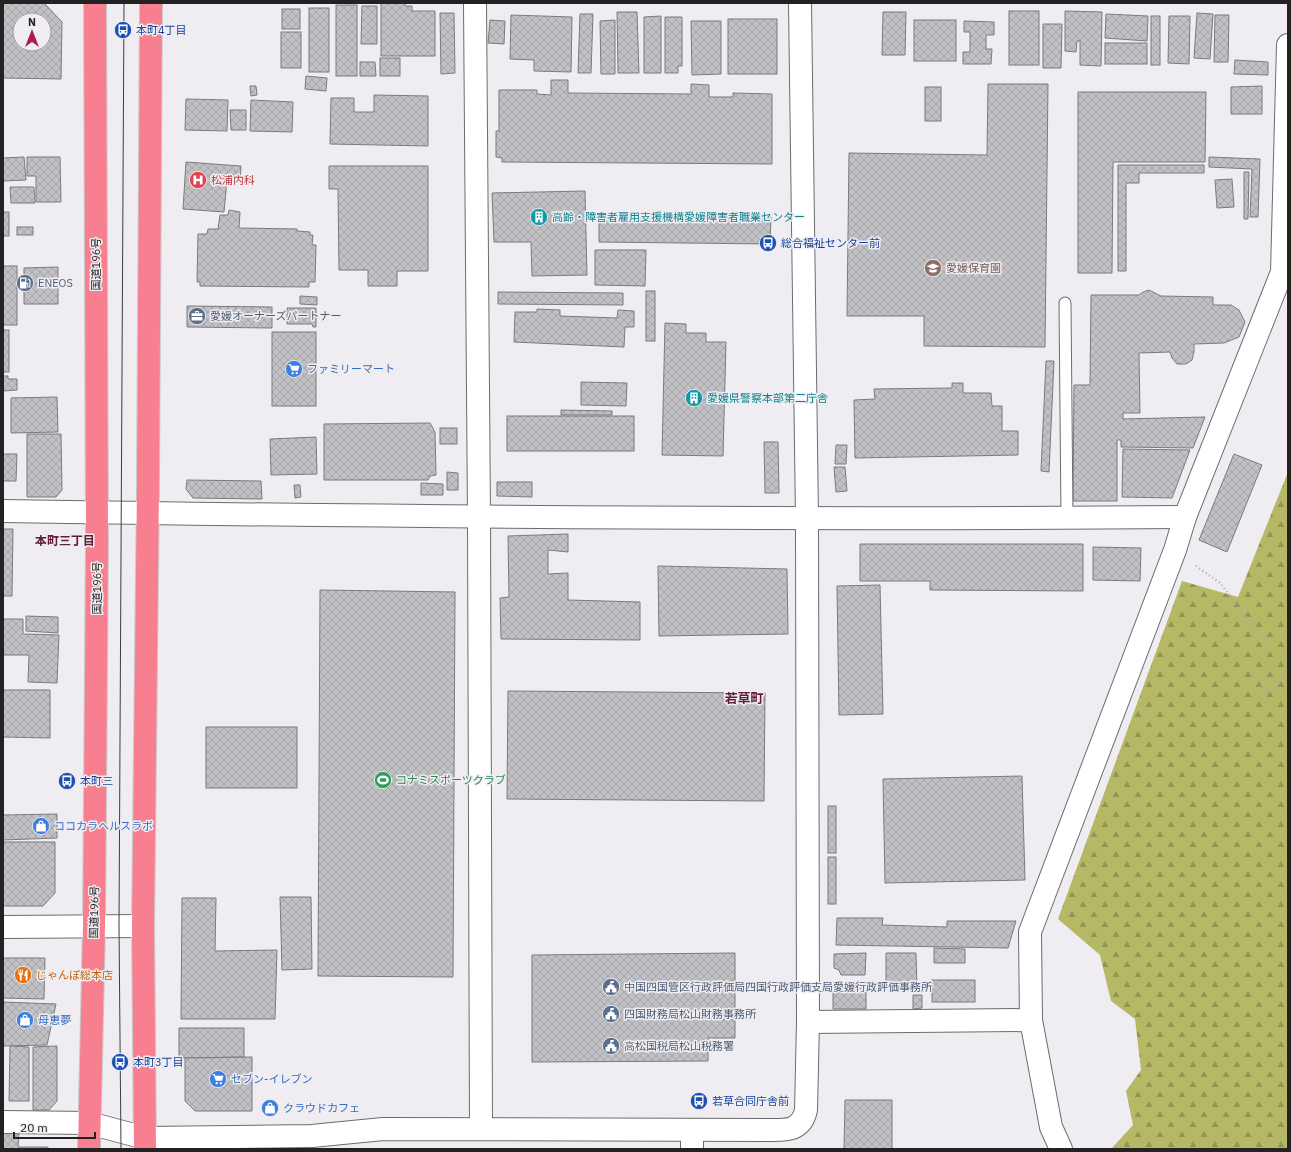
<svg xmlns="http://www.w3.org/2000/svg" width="1291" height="1152" font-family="'IBM Plex Sans','Noto Sans JP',sans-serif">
<defs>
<pattern id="forest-firs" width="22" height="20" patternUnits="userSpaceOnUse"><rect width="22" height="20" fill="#b5b865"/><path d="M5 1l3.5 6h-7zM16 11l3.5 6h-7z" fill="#939553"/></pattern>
<pattern id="building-cross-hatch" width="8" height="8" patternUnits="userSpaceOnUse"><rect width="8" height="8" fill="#c1c1c5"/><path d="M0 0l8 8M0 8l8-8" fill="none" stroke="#a6a6a9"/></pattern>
</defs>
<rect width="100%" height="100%" fill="#efedf1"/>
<!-- forest -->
<polygon fill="url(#forest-firs)" points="1288,472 1288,1149 1111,1149 1133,1125 1126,1091 1141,1070 1135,1019 1111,1001 1100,955 1058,919 1182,581 1238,597"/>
<!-- building -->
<g fill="url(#building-cross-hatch)" stroke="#7a7b7e" fill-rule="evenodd">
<path d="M3,3H44L62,22L61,79L3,78ZM20,20H44V44H20Z"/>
<polygon points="381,3 405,3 405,6 412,6 412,11 435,11 435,56 381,56"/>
<rect x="336" y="5" width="21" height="71"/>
<polygon points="362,6 377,6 377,44 361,44"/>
<rect x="309" y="8" width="20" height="64"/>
<rect x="282" y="9" width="18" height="20"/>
<rect x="1009" y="11" width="30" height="54"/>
<polygon points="1065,11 1102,12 1101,66 1080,65 1080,41 1077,41 1076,52 1065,51"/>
<polygon points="617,12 637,12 639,73 618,73"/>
<polygon points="883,12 906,12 905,55 882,55"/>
<polygon points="440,13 454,13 455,73 441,74"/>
<polygon points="1197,13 1213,14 1210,59 1194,58"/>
<polygon points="580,14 593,14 591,73 578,73"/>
<polygon points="1106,14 1148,16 1147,41 1105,38"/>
<polygon points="511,15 572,17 571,72 534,71 534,60 510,59"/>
<polygon points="1215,15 1229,15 1228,62 1214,62"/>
<polygon points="661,16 661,73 644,73 644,17"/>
<rect x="1151" y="16" width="9" height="49"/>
<polygon points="1169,16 1190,16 1189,64 1168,63"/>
<polygon points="665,17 682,17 682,66 678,66 678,73 665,73"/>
<rect x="728" y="19" width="49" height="55"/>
<polygon points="490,20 505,21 504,44 488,43"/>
<polygon points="615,20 615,74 601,74 600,21"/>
<rect x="914" y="20" width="42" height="41"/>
<polygon points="691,21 721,21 721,74 692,75"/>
<polygon points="964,21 994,22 994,35 986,35 986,49 992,49 991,64 963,64 963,52 970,52 970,32 964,32"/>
<polygon points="1043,24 1062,24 1061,68 1043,68"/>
<rect x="281" y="32" width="20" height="36"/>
<rect x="1105" y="43" width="42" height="21"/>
<rect x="380" y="58" width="20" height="18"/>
<polygon points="1235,60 1268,62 1268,75 1234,74"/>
<polygon points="360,62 375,62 376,76 360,76"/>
<polygon points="306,76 327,78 326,91 305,89"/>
<polygon points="551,80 568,80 568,93 691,94 691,84 709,85 709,97 733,97 733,93 772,94 772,164 502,162 502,158 496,157 496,131 499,131 499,90 537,90 537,94 551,95"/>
<polygon points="988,84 1048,84 1045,347 924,346 924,316 847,316 849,153 987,155"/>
<polygon points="250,86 256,86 257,95 251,96"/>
<polygon points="1262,86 1262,114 1231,114 1231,87"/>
<rect x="925" y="87" width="16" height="34"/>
<polygon points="1078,92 1206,92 1205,162 1113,162 1112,273 1078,273"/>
<polygon points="374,95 428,96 428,146 330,144 331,98 354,98 354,112 374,112"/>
<polygon points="186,99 228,100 227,131 185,130"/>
<polygon points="251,100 293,102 292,132 250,131"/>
<polygon points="230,110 246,110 246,130 231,130"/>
<polygon points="24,157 26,180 3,181 3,158"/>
<polygon points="27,157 60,157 61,202 36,202 36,176 27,176"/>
<polygon points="1209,157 1260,159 1258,217 1250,217 1252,169 1209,167"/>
<polygon points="186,162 241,166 240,180 227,180 224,212 183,209"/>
<polygon points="1118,165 1204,165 1204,173 1139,173 1139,183 1126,183 1126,271 1118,271"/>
<polygon points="329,166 428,166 428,271 397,271 397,286 368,286 368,270 339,270 338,189 329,189"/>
<polygon points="1244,172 1249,172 1248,219 1244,219"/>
<polygon points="1232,179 1234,207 1217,208 1215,180"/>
<polygon points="10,187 34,187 35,203 11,203"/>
<polygon points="585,191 587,275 532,276 531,242 494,242 492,193"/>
<polygon points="229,210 240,212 239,228 297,229 297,231 310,232 310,235 313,235 312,245 316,245 315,282 309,282 309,287 200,286 200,282 197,282 198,234 207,234 208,229 218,229 220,215 228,215"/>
<rect x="3" y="212" width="6" height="24"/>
<polygon points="599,214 771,217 770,244 599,242"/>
<rect x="17" y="227" width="16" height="8"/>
<polygon points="595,250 646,250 645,286 595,285"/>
<rect x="3" y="266" width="14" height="59"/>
<polygon points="58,267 58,304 24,304 24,268"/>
<polygon points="1149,290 1161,296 1213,297 1213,305 1231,305 1239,310 1245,322 1239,337 1224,343 1194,344 1194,352 1192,360 1186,364 1177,364 1172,358 1170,352 1139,353 1140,413 1123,413 1123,419 1205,417 1193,448 1121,447 1121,440 1117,440 1117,501 1073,501 1074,385 1090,385 1091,295 1139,295 1143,292"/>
<rect x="646" y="291" width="9" height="50"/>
<polygon points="498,292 623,293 623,305 498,304"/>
<polygon points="300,296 317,297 317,305 300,304"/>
<polygon points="187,306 272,307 272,328 187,327"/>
<polygon points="287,308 316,308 316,327 313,327 312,324 287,324"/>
<polygon points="537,309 560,310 560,316 617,318 618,310 634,311 634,327 625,327 624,347 514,342 515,312 537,312"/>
<polygon points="665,323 686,324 686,333 706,333 706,342 726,342 723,456 662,455"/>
<rect x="3" y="330" width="6" height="42"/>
<rect x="272" y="332" width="44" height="74"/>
<polygon points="1046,361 1054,361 1049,472 1041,471"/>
<polygon points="3,376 8,376 8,379 17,379 17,390 3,391"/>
<polygon points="581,382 627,383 626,406 581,405"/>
<polygon points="952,383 963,383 963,393 991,393 992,406 1002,406 1002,431 1018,431 1018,455 855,458 854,400 875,399 874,389 952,388"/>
<polygon points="57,397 58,432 11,433 11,398"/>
<polygon points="561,410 612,411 612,415 561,415"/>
<rect x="507" y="416" width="127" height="35"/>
<polygon points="430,423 435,432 436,475 430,476 428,480 324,480 324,424"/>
<rect x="440" y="428" width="17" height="16"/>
<polygon points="27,434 61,434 62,490 56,497 27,497"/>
<polygon points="316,437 317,474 271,475 270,439"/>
<polygon points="764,442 778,442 779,493 765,493"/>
<polygon points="836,445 847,445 846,464 835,464"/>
<polygon points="1123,449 1190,450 1172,498 1122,497"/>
<polygon points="3,454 17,454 16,481 3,481"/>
<polygon points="1234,454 1262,465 1227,552 1199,540"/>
<polygon points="834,467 845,467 847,491 836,492"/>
<polygon points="447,472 458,473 458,490 447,490"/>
<polygon points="187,480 261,481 262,499 193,498 186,489"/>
<polygon points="497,482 532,482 532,497 497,496"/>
<polygon points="421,483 443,484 443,495 421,495"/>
<polygon points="294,485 300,485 301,497 295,498"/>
<polygon points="3,529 13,529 12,596 3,596"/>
<polygon points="568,534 568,552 548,550 548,574 568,573 568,600 640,602 640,640 501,639 500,598 509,597 508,536"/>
<polygon points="860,544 1083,544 1083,591 930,590 930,581 860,581"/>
<polygon points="1093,547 1141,548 1140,581 1093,580"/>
<polygon points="658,566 787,569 788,634 659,636"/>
<polygon points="880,585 883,714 839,715 837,586"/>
<polygon points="320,590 455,592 453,977 318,976"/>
<polygon points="26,616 58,617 58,633 26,631"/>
<polygon points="3,619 23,619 23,634 59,635 57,683 28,682 29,655 3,655"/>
<polygon points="3,690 50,690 50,738 3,737"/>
<polygon points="508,691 765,693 764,801 507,799"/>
<rect x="206" y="727" width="91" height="61"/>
<polygon points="1022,776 1025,880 885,883 883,779"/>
<rect x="828" y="806" width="8" height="47"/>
<polygon points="57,814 57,838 3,840 3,815"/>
<polygon points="3,842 55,842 55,893 43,906 3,906"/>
<rect x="828" y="857" width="8" height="47"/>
<polygon points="280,897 311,897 312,969 282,970"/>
<polygon points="182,898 216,898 215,951 277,950 275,1019 181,1019"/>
<polygon points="837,918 883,918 882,925 947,927 947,921 1016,921 1008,948 836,945"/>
<polygon points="934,948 965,949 965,963 934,963"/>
<polygon points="735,953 735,1038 708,1038 708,1061 532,1062 532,955"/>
<polygon points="866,953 865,975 841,975 839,970 834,968 834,954"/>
<polygon points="886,953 916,953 917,987 886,988"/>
<polygon points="3,958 45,958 44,999 3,998"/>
<rect x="932" y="980" width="43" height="22"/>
<polygon points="841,987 866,987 866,1009 833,1009 833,992 841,992"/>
<polygon points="913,995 922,995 922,1008 913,1009"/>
<polygon points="3,1002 56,1004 47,1045 3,1046"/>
<polygon points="179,1028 244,1028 244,1057 179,1058"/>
<polygon points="10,1046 29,1047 29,1101 9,1101"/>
<polygon points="57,1046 57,1101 49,1110 33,1110 33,1047"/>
<polygon points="252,1057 252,1111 195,1111 185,1101 185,1058"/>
<polygon points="845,1100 892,1100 892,1149 844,1149"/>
<polygon points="3,1131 19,1132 18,1147 48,1147 48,1149 3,1149"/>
</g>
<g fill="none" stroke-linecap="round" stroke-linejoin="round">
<defs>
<polyline id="lane" points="1065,303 1067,518"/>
<g id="street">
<polyline points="475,3 479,517 481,1129"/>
<path d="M3,511C397,517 791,520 1185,517"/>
<polyline points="808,1022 1031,1020"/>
<polyline points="3,1122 89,1123"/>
<path d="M765,1130C783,1130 801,1133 806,1110L808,1022L807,519L800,3"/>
<polyline points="692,1149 692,1130"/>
<polyline points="1061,1149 1051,1127 1031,1020 1030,932 1175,550 1185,517 1282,272 1288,45"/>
</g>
<g id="secondary">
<polyline points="3,927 143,926"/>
<polyline points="89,1123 145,1138 312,1136 383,1129 765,1130"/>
</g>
<g id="highway">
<polyline points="89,1149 94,926 97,539 95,3"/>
<polyline points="145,1149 143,926 148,485 151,3"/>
</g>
</defs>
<!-- lane casing -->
<use href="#lane" stroke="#6c6b6e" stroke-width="13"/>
<!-- street casing -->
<use href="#street" stroke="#6c6b6e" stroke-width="24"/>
<!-- secondary casing -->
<use href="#secondary" stroke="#6c6b6e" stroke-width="24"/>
<!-- highway casing -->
<use href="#highway" stroke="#cacaca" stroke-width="24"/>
<!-- path -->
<polyline stroke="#afadb1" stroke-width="2.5" stroke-dasharray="1 3" stroke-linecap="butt" points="1196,566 1220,583 1267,643 1261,681 1264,694 1270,692 1281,679 1288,660"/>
<!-- lane -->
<use href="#lane" stroke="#fff" stroke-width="11"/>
<!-- street -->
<use href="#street" stroke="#fff" stroke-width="22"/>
<!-- secondary -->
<use href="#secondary" stroke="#fff" stroke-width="22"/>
<!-- highway -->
<use href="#highway" stroke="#f77f90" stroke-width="22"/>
<!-- tram -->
<polyline stroke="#3e3e3f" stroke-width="1" points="121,1149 119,926 124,3"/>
</g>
<!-- icons -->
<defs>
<symbol id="bus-disc" viewBox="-11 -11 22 22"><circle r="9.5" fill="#1a4fb4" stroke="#efedf1"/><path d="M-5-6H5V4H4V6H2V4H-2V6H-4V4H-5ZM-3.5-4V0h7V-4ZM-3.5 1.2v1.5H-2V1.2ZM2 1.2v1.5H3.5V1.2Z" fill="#fff"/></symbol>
<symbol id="hospital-disc" viewBox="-11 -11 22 22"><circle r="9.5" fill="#e0444e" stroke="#efedf1"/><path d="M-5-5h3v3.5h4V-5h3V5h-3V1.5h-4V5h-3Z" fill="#fff"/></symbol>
<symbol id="building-disc" viewBox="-11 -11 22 22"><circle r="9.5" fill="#0f9aa8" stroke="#efedf1"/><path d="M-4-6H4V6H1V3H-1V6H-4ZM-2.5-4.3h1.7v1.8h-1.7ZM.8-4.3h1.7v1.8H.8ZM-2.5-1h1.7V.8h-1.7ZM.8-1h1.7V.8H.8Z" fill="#fff"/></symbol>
<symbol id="school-disc" viewBox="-11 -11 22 22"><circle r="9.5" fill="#8d6e63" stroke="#efedf1"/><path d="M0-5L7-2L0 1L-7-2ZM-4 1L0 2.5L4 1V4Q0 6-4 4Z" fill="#fff"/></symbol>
<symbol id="fuel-disc" viewBox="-11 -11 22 22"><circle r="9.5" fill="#5c6f8a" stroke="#efedf1"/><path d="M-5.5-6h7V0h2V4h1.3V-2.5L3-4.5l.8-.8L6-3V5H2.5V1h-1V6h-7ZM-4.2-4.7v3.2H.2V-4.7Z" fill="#fff"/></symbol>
<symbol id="office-disc" viewBox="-11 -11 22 22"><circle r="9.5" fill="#5c6f8a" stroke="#efedf1"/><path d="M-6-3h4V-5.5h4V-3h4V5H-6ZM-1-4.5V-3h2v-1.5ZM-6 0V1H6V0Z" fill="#fff"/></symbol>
<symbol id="supermarket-disc" viewBox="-11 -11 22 22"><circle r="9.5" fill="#3f7fe0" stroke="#efedf1"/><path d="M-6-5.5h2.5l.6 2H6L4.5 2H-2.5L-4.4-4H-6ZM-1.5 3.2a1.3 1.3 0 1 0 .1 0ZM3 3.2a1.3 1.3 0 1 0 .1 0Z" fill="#fff"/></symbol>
<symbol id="stadium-disc" viewBox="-11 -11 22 22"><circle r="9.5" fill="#2e9e5b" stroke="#efedf1"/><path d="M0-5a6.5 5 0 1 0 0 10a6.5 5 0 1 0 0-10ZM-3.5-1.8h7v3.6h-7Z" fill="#fff"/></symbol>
<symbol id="shop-disc" viewBox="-11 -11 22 22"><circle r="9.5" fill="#3f7fe0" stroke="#efedf1"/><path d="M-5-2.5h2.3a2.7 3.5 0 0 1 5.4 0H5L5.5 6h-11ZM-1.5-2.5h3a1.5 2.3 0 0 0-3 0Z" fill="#fff"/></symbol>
<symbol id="restaurant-disc" viewBox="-11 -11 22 22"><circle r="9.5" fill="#e8710a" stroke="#efedf1"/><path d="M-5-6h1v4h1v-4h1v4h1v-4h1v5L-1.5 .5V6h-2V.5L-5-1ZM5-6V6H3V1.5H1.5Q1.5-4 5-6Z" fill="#fff"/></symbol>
<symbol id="civic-disc" viewBox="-11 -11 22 22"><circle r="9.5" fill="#5c6f8a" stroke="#efedf1"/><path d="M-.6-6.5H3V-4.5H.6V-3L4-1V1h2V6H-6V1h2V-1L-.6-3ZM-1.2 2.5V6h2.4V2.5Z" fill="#fff"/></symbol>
</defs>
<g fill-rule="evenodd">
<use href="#bus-disc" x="113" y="20" width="20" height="20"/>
<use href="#hospital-disc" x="188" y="170" width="20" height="20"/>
<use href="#building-disc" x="529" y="207" width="20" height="20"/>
<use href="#bus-disc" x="758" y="233" width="20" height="20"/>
<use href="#school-disc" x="923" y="258" width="20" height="20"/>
<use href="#fuel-disc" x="15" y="273" width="20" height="20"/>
<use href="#office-disc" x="187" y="306" width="20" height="20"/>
<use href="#supermarket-disc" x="284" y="359" width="20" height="20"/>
<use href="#building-disc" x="684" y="388" width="20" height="20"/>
<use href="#stadium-disc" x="373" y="770" width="20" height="20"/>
<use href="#bus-disc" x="57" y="771" width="20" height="20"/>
<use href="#shop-disc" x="31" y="816" width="20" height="20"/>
<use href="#restaurant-disc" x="13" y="965" width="20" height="20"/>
<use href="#civic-disc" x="601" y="977" width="20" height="20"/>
<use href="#civic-disc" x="601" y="1004" width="20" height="20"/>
<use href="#shop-disc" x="15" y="1010" width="20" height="20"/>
<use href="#civic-disc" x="601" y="1036" width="20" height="20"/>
<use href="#bus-disc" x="110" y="1052" width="20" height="20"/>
<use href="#supermarket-disc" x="208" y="1069" width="20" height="20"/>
<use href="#bus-disc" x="689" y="1091" width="20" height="20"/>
<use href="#shop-disc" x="260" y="1098" width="20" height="20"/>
</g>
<g text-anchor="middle" stroke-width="3" stroke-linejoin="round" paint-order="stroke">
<!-- transit labels -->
<g font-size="11" fill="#164399" stroke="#efedf1" text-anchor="start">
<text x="136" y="34">本町4丁目</text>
<text x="781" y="247">総合福祉センター前</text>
<text x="80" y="785">本町三</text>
<text x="133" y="1066">本町3丁目</text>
<text x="712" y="1105">若草合同庁舎前</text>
</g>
<!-- health labels -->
<g font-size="11" fill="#be3a42" stroke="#efedf1" text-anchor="start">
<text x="211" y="184">松浦内科</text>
</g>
<!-- culture labels -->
<g font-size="11" fill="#0d838f" stroke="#efedf1" text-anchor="start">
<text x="552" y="221">高齢・障害者雇用支援機構愛媛障害者職業センター</text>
<text x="707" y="402">愛媛県警察本部第二庁舎</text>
</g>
<!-- street labels -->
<g font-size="11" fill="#222223" stroke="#efedf1">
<text transform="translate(96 264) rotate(-90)" y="4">国道196号</text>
<text transform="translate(97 588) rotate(-90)" y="4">国道196号</text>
<text transform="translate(94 912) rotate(-89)" y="4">国道196号</text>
</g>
<!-- education labels -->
<g font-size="11" fill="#785e54" stroke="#efedf1" text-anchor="start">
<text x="946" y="272">愛媛保育園</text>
</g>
<!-- service labels -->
<g font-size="11" fill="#4e5e75" stroke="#efedf1" text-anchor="start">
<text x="38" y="287">ENEOS</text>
<text x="210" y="320">愛媛オーナーズパートナー</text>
<text x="624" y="991">中国四国管区行政評価局四国行政評価支局愛媛行政評価事務所</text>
<text x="624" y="1018">四国財務局松山財務事務所</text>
<text x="624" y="1050">高松国税局松山税務署</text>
</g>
<!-- shop labels -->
<g font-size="11" fill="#366cbe" stroke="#efedf1" text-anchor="start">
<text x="307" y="373">ファミリーマート</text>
<text x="54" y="830">ココカラヘルスラボ</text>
<text x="38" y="1024">母恵夢</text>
<text x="231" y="1083">セブン-イレブン</text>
<text x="283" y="1112">クラウドカフェ</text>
</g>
<!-- leisure labels -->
<g font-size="11" fill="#27864d" stroke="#efedf1" text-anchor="start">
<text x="396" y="784">コナミスポーツクラブ</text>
</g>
<!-- food labels -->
<g font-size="11" fill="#c56008" stroke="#efedf1" text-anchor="start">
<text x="36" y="979">じゃんぼ総本店</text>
</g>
<!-- neighbourhood labels -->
<g font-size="12" font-weight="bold" fill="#621e34" stroke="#efedf1">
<text x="65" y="545">本町三丁目</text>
</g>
<!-- quarter labels -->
<g font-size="13" font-weight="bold" fill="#621e34" stroke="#efedf1">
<text x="744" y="703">若草町</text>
</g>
</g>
<!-- border -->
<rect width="1291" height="1152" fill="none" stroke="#222223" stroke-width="8"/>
<!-- north arrow -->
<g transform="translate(32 32)"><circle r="19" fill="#efedf1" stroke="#9d9c9f"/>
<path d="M0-3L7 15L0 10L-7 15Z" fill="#ad1d55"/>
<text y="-6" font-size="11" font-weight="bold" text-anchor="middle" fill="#222223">N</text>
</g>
<!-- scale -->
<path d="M14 1132v6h81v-6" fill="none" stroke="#222223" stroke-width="2"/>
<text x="20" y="1132" font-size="12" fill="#222223" stroke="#efedf1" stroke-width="3" paint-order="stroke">20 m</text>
</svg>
